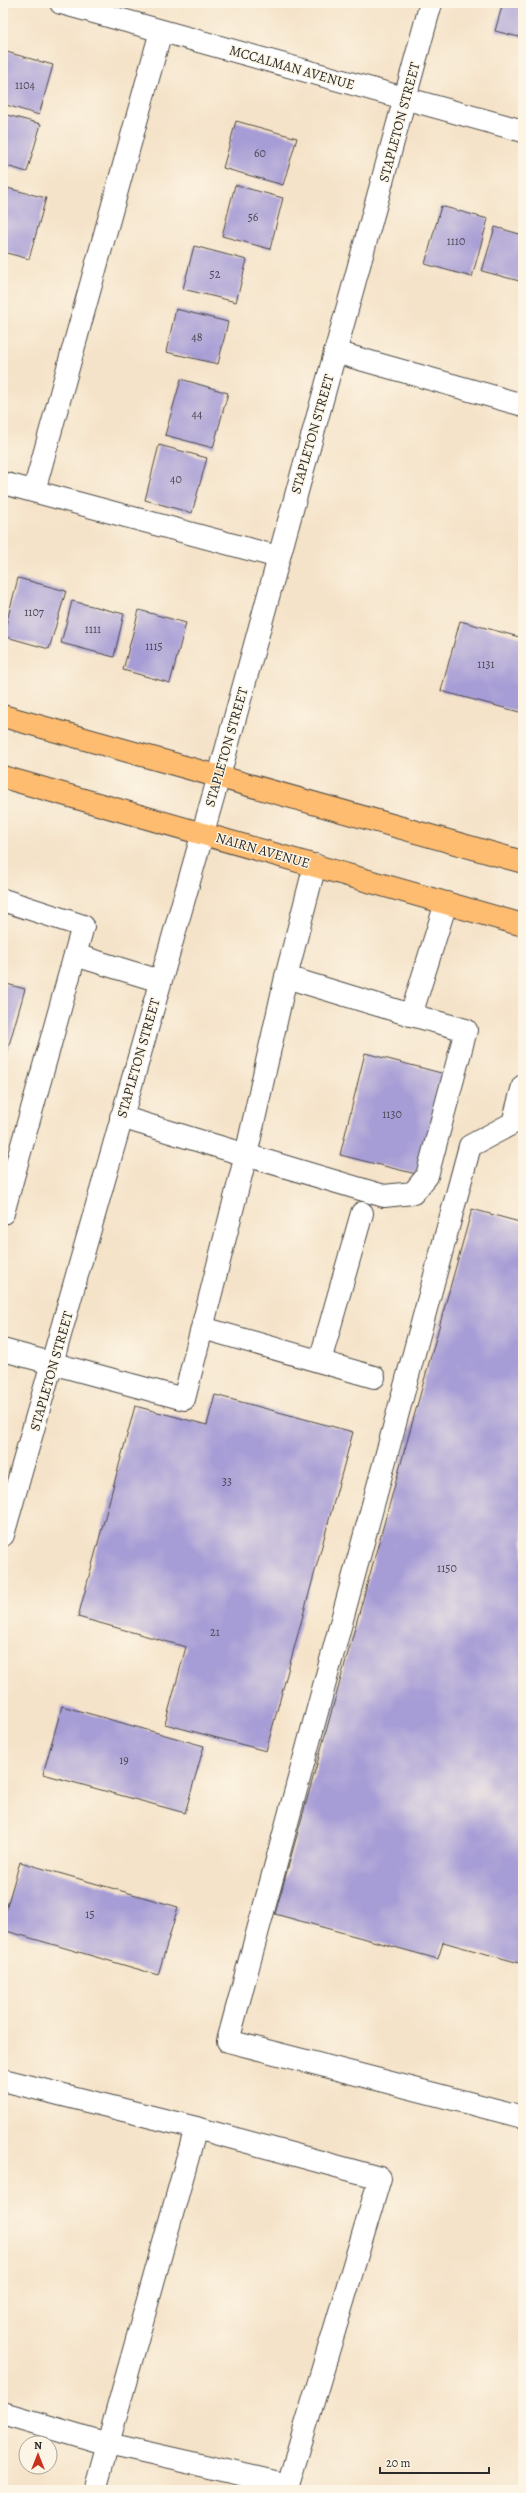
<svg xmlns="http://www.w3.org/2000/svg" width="526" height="2493" font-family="Alegreya,serif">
<rect width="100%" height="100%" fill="#fcf5e5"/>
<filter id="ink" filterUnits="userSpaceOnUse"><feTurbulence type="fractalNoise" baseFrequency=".025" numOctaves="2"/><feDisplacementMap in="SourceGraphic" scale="8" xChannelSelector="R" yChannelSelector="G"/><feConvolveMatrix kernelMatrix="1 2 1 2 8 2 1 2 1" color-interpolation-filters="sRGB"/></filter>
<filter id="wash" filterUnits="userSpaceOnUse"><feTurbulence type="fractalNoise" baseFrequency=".012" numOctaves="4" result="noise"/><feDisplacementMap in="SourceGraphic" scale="16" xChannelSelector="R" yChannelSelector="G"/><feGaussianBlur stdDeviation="0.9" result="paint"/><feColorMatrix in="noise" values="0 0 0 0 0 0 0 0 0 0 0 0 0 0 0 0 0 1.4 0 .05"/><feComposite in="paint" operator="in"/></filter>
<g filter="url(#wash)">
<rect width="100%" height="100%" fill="#f5e3c9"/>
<g id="blocks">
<!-- building -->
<g fill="#a79dd6">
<polygon points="503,3 523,3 523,38 495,31"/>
<polygon points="3,51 53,65 39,115 3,104"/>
<polygon points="3,114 41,124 27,172 3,165"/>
<polygon points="236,121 297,138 283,185 223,168"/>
<polygon points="235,185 283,198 270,249 222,236"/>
<polygon points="3,187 46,198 29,259 3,252"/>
<polygon points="441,206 488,219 472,277 425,264"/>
<polygon points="495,227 523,235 523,282 482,271"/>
<polygon points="194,246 247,260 236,302 183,289"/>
<polygon points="176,309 228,322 218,364 166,352"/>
<polygon points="181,379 228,393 213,448 165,435"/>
<polygon points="159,445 207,458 192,513 145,500"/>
<polygon points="18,578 66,591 49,649 3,636"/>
<polygon points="72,601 124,614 114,657 61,643"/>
<polygon points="139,610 186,623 170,683 123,670"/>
<polygon points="460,621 523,638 523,713 441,691"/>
<polygon points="3,983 25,989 3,1066"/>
<polygon points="365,1053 445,1074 420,1175 340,1155"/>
<polygon points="472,1209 523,1223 523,1964 443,1942 438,1959 275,1914"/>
<polygon points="215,1395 353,1432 266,1751 165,1724 186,1647 78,1617 135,1406 207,1425"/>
<polygon points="62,1706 204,1746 185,1813 43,1774"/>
<polygon points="20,1862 178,1907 158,1975 3,1930 3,1920"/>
</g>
</g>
</g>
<g filter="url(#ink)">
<use href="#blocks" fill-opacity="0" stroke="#494743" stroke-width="1"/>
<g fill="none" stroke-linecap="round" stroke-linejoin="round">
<defs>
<g id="minor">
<polyline points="61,3 523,131"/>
<polyline points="335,352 523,405"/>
<polyline points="3,483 278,557"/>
<polyline points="34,491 161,31"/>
<polyline points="315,865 286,977 411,1015 446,903"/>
<polyline points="3,900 83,926 3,1213"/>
<polyline points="75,955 160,981"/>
<polyline points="523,1086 513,1123 470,1146 228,2041 523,2117"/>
<polyline points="121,1117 246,1155 286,977"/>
<polyline points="203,1328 374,1377"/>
<polyline points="3,1350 184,1399 246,1155 384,1196 413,1193 427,1176 466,1030 411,1015"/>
<polyline points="320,1361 362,1213"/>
<polyline points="3,1535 219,776 431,3"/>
<polyline points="3,2080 196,2128"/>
<path d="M3,2413L108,2444L288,2485L380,2178L196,2128C162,2249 129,2369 95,2490"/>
</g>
<g id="major">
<polyline points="3,716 523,862"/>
<polyline points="3,777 523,925"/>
</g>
</defs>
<!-- minor casing -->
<use href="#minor" stroke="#494743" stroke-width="24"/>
<!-- major casing -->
<use href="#major" stroke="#494743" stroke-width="24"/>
<!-- minor -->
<use href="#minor" stroke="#fff" stroke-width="22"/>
<!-- major -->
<use href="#major" stroke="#febc70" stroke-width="22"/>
</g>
</g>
<g text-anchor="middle" stroke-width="3" stroke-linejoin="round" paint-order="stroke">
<!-- number labels -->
<g font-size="12" fill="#4a4856">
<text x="25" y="89">1104</text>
<text x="260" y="157">60</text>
<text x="253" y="221">56</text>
<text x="456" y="245">1110</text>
<text x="215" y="278">52</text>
<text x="197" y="341">48</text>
<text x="197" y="418">44</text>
<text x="176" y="483">40</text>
<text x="34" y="616">1107</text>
<text x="93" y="633">1111</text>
<text x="154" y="650">1115</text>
<text x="486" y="668">1131</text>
<text x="392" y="1118">1130</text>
<text x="227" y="1485">33</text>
<text x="447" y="1572">1150</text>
<text x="215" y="1636">21</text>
<text x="124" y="1764">19</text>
<text x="90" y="1918">15</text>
</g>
<!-- street labels -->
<g font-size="14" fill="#2b2b2b" stroke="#fcf5e5">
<text transform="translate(292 67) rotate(16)" y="5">MCCALMAN AVENUE</text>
<text transform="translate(399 122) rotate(-75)" y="5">STAPLETON STREET</text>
<text transform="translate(312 434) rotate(-74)" y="5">STAPLETON STREET</text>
<text transform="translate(226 747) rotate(-74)" y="5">STAPLETON STREET</text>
<text transform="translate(263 850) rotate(16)" y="5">NAIRN AVENUE</text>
<text transform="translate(138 1058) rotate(-74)" y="5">STAPLETON STREET</text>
<text transform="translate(51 1371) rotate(-74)" y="5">STAPLETON STREET</text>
</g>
</g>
<!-- margin -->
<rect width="526" height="2493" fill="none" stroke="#fcf5e5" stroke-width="16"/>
<!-- north arrow -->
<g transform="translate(38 2455)"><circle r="19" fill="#fcf5e5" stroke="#a8a49b"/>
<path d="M0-3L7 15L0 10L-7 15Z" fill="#c8321e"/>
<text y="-6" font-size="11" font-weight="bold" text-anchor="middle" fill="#2b2b2b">N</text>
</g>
<!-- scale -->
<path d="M380 2467v6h109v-6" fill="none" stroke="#2b2b2b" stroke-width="2"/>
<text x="386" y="2467" font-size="12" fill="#2b2b2b" stroke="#fcf5e5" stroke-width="3" paint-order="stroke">20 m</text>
</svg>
